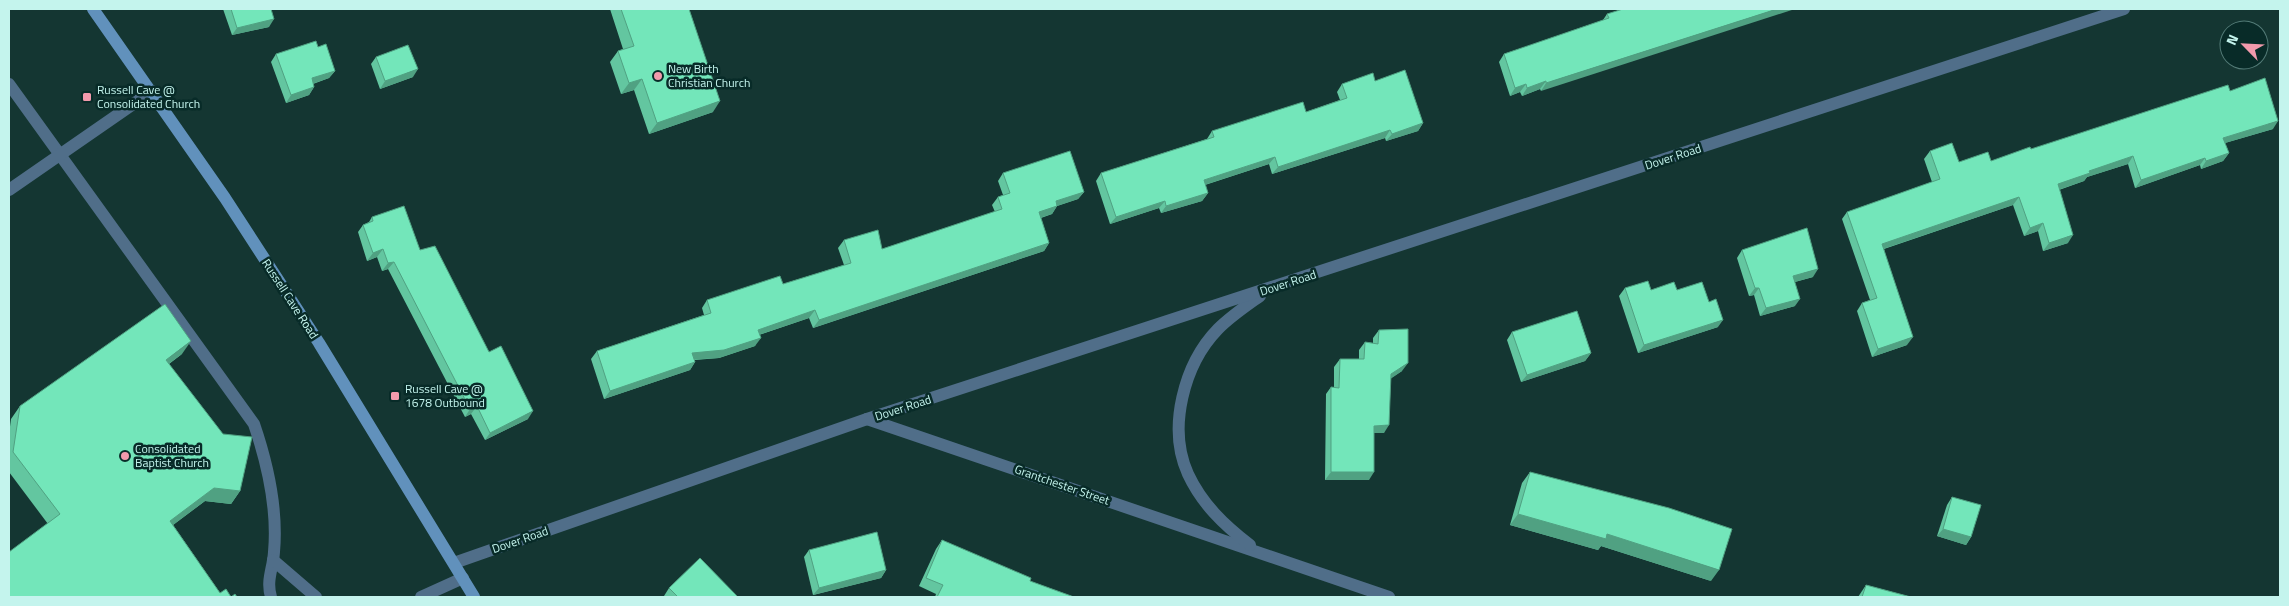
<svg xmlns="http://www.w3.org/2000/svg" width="2289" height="606" font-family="'Titillium Web',sans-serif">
<rect width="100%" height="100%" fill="#143632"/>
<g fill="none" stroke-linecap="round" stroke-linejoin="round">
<!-- service -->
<g stroke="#506e89" stroke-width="12">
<path d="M9,84L254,424C268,465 278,508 274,552C273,569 266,580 271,597"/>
<polyline points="9,190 152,91"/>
<polyline points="273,560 316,597"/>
<polyline points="421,597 463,578"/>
</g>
<!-- minor -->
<g stroke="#506e89" stroke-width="12">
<polyline points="867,419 1389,597"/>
<path d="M1250,545C1224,525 1202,504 1188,474C1167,428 1184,364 1218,329C1231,316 1246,306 1260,296"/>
<polyline points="454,563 867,419 2124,9"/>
</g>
<!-- secondary -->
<polyline stroke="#6191bc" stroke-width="12" points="93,9 225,198 319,343 474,597"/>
</g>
<!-- wall -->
<g fill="#63c6a0">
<polygon points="223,9 271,9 269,27 232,35"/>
<polygon points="610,9 689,9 713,112 649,134 634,90 621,94 610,62 618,51 623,49"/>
<polygon points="1623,9 1541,91 1540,89 1522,96 1520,92 1510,96 1499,62 1504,54 1603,20 1607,14"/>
<polygon points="318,47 335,71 329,78 313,84 314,87 309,95 286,103 271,62 276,54"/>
<polygon points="376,57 413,77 380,89 371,64"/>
<polygon points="1375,81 1423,123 1418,131 1386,141 1385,138 1272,174 1269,164 1205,185 1208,193 1202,201 1161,213 1159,208 1110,224 1096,181 1101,173 1207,139 1212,131 1306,112 1340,100 1337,92 1342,84"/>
<polygon points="2230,91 2273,129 2225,143 2229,153 2223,161 2201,169 2200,165 2135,188 2128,164 2087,177 2084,181 2059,190 2068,243 2043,251 2038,231 2024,236 2013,205 1884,249 1907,345 1872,357 1857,311 1862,303 1870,300 1842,219 1847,212 1932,182 1924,159 1930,151 1959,162 1991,161"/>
<polygon points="1003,173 1084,192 1078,199 1057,206 1052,214 1041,218 1049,243 1044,251 813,328 809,318 759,335 755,346 719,358 695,360 695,362 690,370 604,399 591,359 597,351 704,315 702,308 707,300 783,284 844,265 838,248 844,240 882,249 995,212 992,205 998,197 1003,195 998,181"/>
<polygon points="372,217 420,250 489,352 528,419 485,440 471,414 465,417 388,269 382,271 377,257 367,261 358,232 363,225 369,222"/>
<polygon points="1742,250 1813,277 1795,282 1795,306 1760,316 1754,295 1749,296 1737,258"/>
<polygon points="1625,288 1651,290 1677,290 1718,327 1638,353 1619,296"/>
<polygon points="1379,330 1402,371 1391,378 1384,433 1374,433 1369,480 1325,480 1326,394 1331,387 1334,387 1334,367 1340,359 1359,359 1359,350 1365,342 1373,343 1373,338"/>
<polygon points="1512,332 1591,353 1585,361 1521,382 1507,340"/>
<polygon points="182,354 169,364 240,491 231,504 205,501 173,525 220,593 231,597 237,597 9,597 48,524 9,472 9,434 11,419 20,406"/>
<polygon points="1530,472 1711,581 1601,546 1598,550 1510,525 1522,483"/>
<polygon points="1952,497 1971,537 1966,545 1937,536 1947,505"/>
<polygon points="942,540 1030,581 1074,597 935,597 936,594 919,586 936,549"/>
<polygon points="809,550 886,570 881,578 813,595 804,557"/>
<polygon points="1866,585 1911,597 1858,597"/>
<polygon points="669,588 738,597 665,597 664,596"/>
</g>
<!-- shaded-wall -->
<g fill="#50a182">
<polygon points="1777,9 1795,9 1541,91 1546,83"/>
<polygon points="274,19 269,27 232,35 237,28"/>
<polygon points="418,69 413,77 380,89 385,81"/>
<polygon points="335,71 329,78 306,86 312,78"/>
<polygon points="642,79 634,90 621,94 629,83"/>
<polygon points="1546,81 1540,89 1522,96 1527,88"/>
<polygon points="1526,84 1520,92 1510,96 1515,88"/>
<polygon points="314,87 309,95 286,103 291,95"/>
<polygon points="720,101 713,112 649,134 657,123"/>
<polygon points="2278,121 2273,129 2218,145 2223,138"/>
<polygon points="1423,123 1418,131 1386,141 1392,134"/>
<polygon points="1390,130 1385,138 1272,174 1278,167"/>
<polygon points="2229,153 2223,161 2201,169 2206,161"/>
<polygon points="2133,156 2128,164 2087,177 2084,181 2052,192 2058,184 2089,171"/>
<polygon points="1275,157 1269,164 1198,187 1204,180"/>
<polygon points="2205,158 2200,165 2135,188 2141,180"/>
<polygon points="1084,192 1078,199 1057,206 1052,214 1033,220 1039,212 1056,201"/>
<polygon points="1208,193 1202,201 1161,213 1166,206"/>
<polygon points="2019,197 2013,205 1877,251 1882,244"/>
<polygon points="1165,201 1159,208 1110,224 1116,217"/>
<polygon points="2043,223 2038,231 2024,236 2030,228"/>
<polygon points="2073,235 2068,243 2043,251 2049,243"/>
<polygon points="1049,243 1044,251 813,328 819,320"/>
<polygon points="383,249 377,257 367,261 373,253"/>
<polygon points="394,262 388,269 382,271 388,263"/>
<polygon points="1818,269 1813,277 1787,284 1793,276"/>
<polygon points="1755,288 1759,288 1754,295 1749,296"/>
<polygon points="1800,299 1795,306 1760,316 1766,308"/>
<polygon points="815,310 809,318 752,337 758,330"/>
<polygon points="1723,320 1718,327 1638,353 1644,345"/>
<polygon points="1913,337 1907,345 1872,357 1878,349"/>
<polygon points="761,338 755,346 719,358 687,360 692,353"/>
<polygon points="191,341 182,354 156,373 166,360"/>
<polygon points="1591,353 1585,361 1521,382 1527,375"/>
<polygon points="695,362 690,370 604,399 610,391"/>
<polygon points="1408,363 1402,371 1386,382 1391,374"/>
<polygon points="477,406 471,414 465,417 470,409"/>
<polygon points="533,411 528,419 485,440 490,433"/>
<polygon points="1389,425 1384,433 1369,433 1374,426"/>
<polygon points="1331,472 1374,472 1369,480 1325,480"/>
<polygon points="214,488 240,491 231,504 205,501 161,534 170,521"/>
<polygon points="1518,514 1607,534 1719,570 1711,581 1601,546 1598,550 1510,525"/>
<polygon points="1943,529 1971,537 1966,545 1937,536"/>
<polygon points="886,570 881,578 813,595 819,588"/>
</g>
<!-- building -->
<g fill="#73e6ba" stroke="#50a182">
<polygon points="231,9 271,9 274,19 237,28"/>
<polygon points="621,9 689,9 720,101 657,123 642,79 629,83 618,51 634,46"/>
<polygon points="1623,9 1777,9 1546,83 1546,81 1527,88 1526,84 1515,88 1504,54 1609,18 1607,14"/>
<polygon points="316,41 318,47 326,44 335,71 312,78 314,87 291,95 276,54"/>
<polygon points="408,45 418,69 385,81 376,57"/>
<polygon points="1405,70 1423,123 1392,134 1390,130 1278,167 1275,157 1204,180 1208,193 1166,206 1165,201 1116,217 1101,173 1214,137 1212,131 1303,102 1306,112 1347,98 1342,84 1373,73 1375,81"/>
<polygon points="2265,78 2278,121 2223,138 2229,153 2206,161 2205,158 2141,180 2133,156 2089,171 2090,173 2058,184 2073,235 2049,243 2043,223 2030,228 2019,197 1882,244 1913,337 1878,349 1862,303 1877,298 1847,212 1940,179 1930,151 1952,143 1959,162 1988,152 1991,161 2030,147 2031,149 2228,85 2230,91"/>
<polygon points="1070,151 1084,192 1056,201 1057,206 1039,212 1049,243 819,320 815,310 758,330 761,338 724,350 692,353 695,362 610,391 597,351 711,313 707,300 780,276 783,284 851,263 844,240 878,230 882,249 1002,209 998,197 1010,193 1003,173"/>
<polygon points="404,206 420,250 435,246 489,352 501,346 533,411 490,433 477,406 470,409 394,262 388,263 383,249 373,253 363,225 373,221 372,217"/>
<polygon points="1807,228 1818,269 1793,276 1800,299 1766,308 1759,288 1755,288 1742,250"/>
<polygon points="1648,281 1651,290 1674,282 1677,290 1702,282 1709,302 1716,299 1723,320 1644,345 1625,288"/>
<polygon points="165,304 191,341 166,360 223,434 252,437 240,491 214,488 170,521 220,593 226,589 231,597 235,594 237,597 9,597 9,552 60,514 13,452 20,406"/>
<polygon points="1577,311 1591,353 1527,375 1512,332"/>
<polygon points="1408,329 1408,363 1391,374 1389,425 1374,426 1374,472 1331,472 1331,387 1339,388 1340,359 1364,359 1365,342 1378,344 1379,330"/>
<polygon points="1530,472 1669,508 1732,529 1719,570 1607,534 1606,539 1518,514"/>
<polygon points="1952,497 1981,505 1971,537 1943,529"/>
<polygon points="877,532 886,570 819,588 809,550"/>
<polygon points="942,540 1031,578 1030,581 1074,597 937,597 943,585 926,578"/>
<polygon points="700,558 738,597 678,597 669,588"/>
<polygon points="1866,585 1911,597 1862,597"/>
</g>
<!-- markers -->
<g fill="#f29aac" stroke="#082b28" stroke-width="2">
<circle cx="658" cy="76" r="5"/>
<rect x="82" y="92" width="10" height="10" rx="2.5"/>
<rect x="390" y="391" width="10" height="10" rx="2.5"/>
<circle cx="125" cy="456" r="5"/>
</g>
<g text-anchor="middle" stroke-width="5" stroke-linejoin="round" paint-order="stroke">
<!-- poi labels -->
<g font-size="12" fill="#c4f4ed" stroke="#082b28" text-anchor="start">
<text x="668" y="73">New Birth<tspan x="668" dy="14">Christian Church</tspan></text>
<text x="97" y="94">Russell Cave @<tspan x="97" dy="14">Consolidated Church</tspan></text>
<text x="405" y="393">Russell Cave @<tspan x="405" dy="14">1678 Outbound</tspan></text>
<text x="135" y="453">Consolidated<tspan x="135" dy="14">Baptist Church</tspan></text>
</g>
<!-- street labels -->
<g font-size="12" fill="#c4f4ed" stroke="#082b28">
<text transform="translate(1673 157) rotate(-18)" y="4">Dover Road</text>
<text transform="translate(1288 283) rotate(-18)" y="4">Dover Road</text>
<text transform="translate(290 299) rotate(57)" y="4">Russell Cave Road</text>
<text transform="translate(903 408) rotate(-18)" y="4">Dover Road</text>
<text transform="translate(1062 485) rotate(19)" y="4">Grantchester Street</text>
<text transform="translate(520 540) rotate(-19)" y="4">Dover Road</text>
</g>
</g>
<!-- border -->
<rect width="2289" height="606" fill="none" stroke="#c4f4ed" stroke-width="20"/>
<!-- north arrow -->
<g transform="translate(2244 45) rotate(294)"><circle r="24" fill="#082b28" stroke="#537b77"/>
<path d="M0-4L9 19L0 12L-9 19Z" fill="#f29aac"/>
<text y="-8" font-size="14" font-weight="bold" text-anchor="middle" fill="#c4f4ed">N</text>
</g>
</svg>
